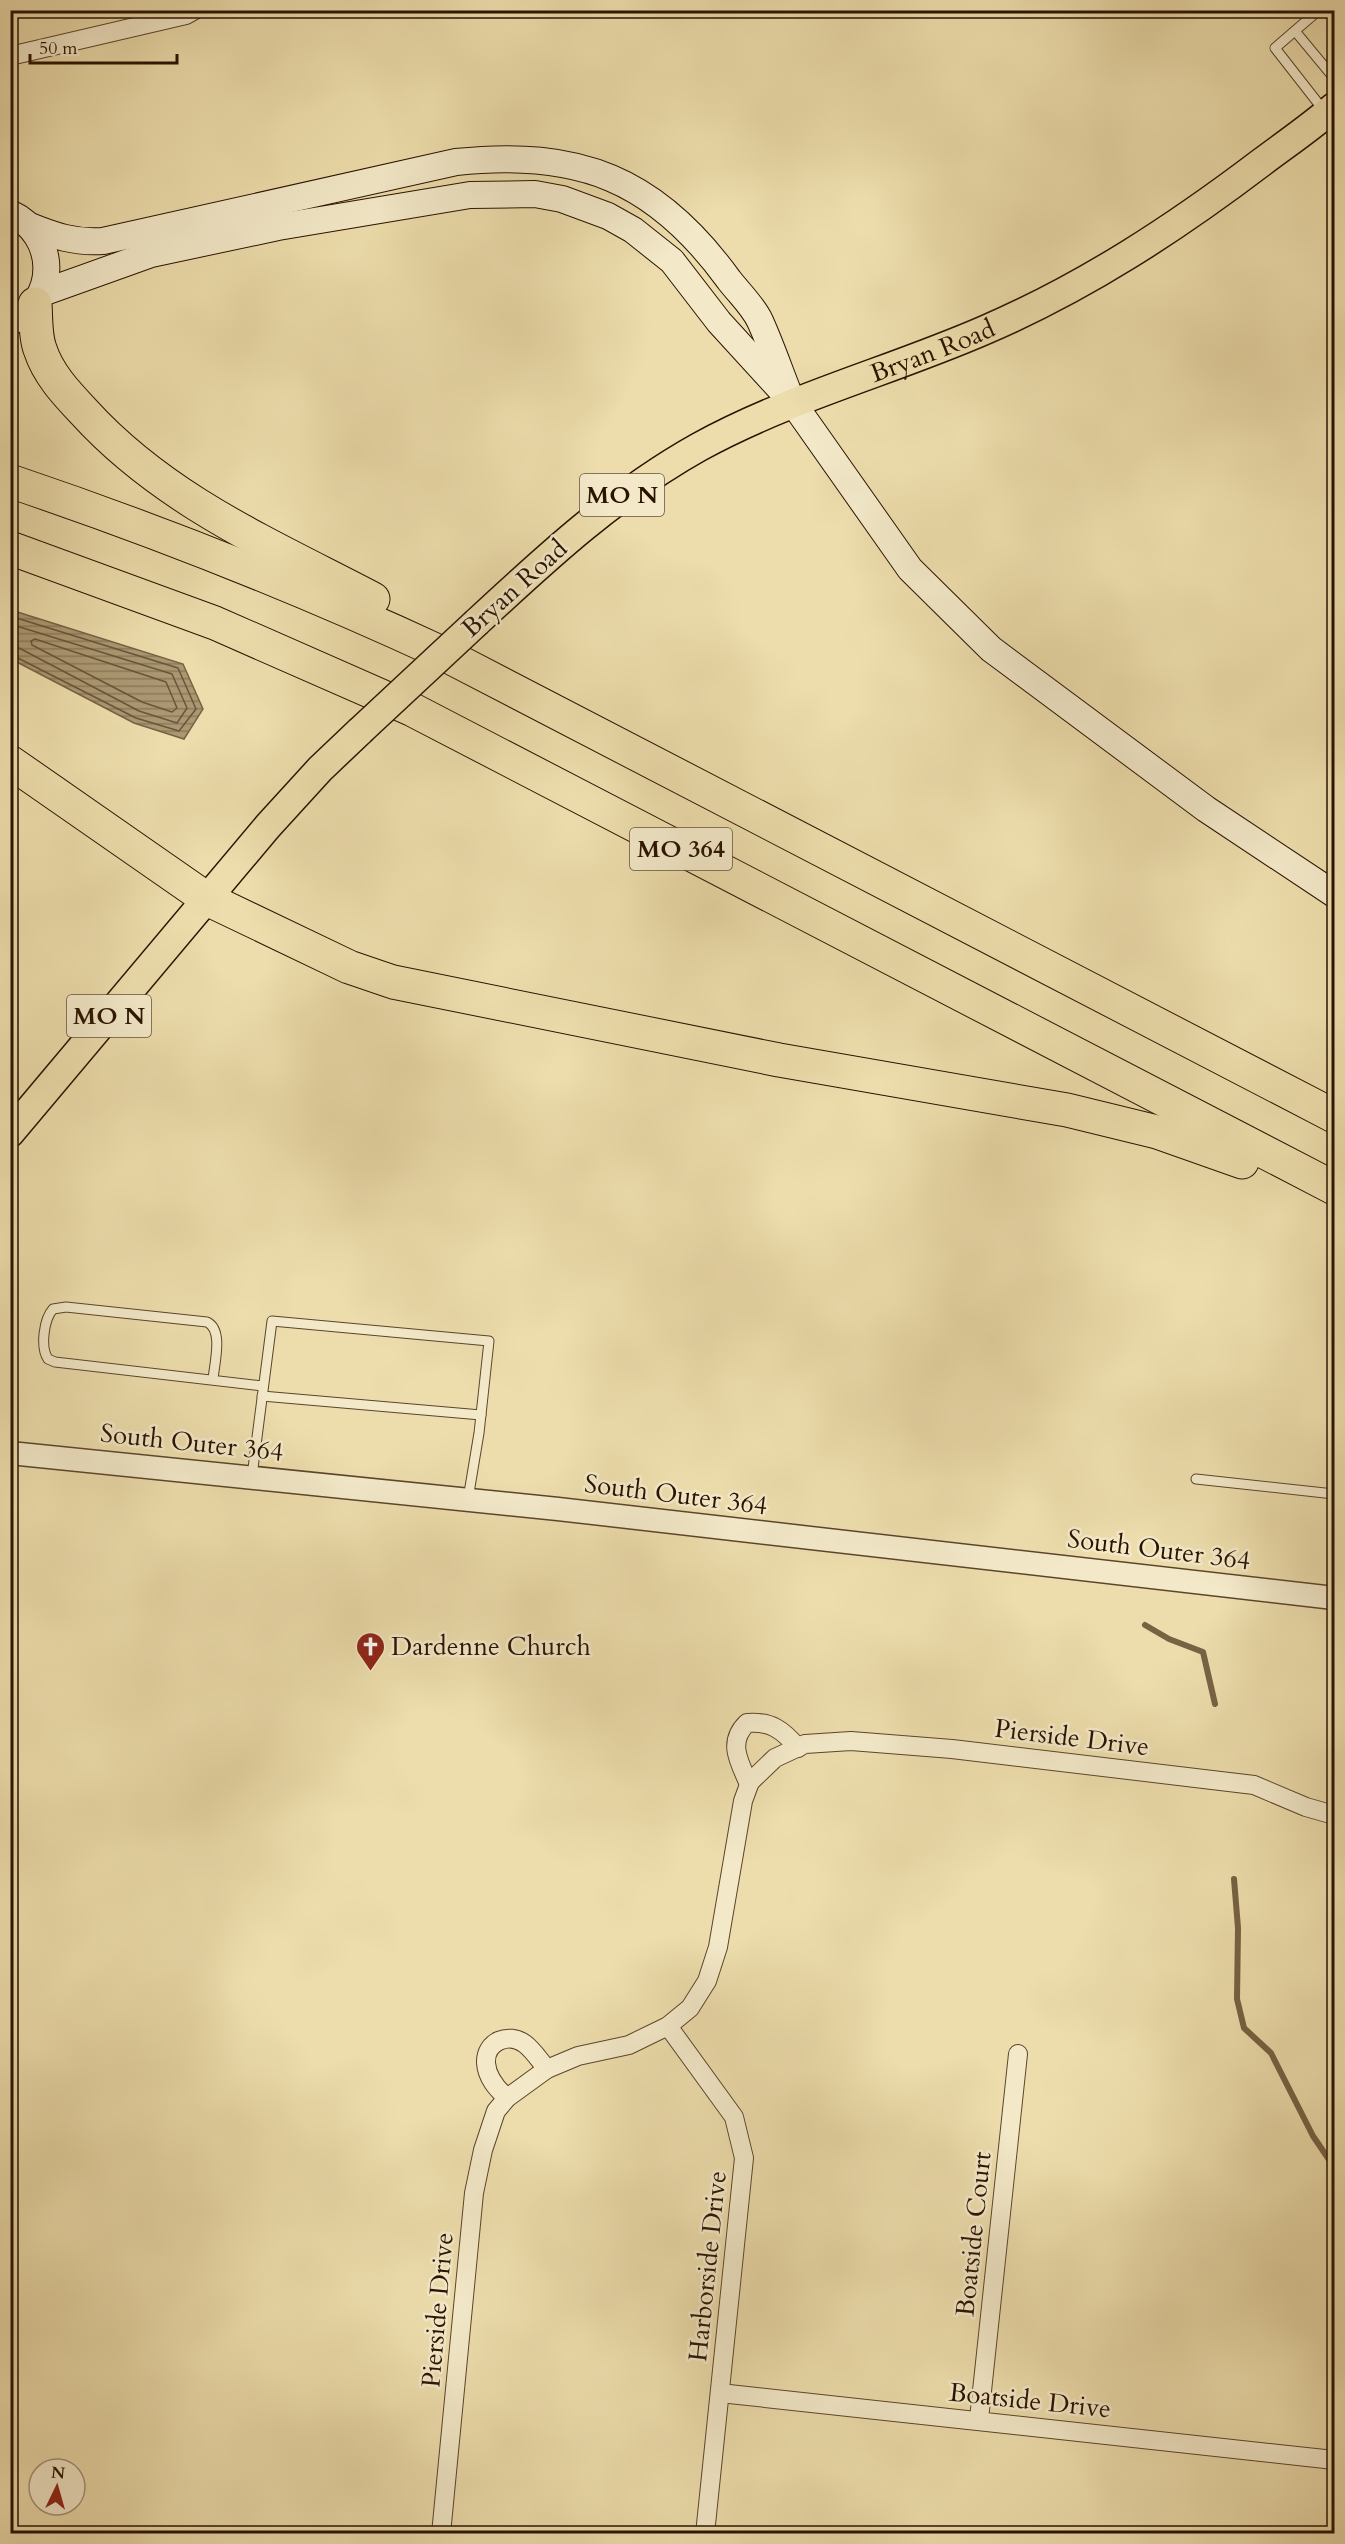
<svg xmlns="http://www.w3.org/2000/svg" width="1345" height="2544" font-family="Cardo,serif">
<defs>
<pattern id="water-rules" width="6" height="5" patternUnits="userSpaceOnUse" patternTransform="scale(1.5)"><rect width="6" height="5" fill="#ab9872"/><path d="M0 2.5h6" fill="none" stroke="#8b7b5b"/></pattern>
</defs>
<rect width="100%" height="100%" fill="#edddac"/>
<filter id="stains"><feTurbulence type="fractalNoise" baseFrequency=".00333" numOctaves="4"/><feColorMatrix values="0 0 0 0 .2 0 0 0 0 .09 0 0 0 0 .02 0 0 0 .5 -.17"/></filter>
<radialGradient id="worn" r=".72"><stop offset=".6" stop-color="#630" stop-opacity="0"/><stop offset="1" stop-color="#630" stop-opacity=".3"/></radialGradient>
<!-- water -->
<polygon fill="url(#water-rules)" stroke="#776244" stroke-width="1.5" points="11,610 183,664 203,709 184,739 134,723 11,659"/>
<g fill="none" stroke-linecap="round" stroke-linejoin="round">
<!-- shore -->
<g stroke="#6a5539" stroke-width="1.5">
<polyline points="10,616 178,668 196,709 179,731 136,718 10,654"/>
<polyline points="10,624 172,674 187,708 177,723 139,711 19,648 10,646"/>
<polygon points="35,639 166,682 177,708 172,712 142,702 32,645 31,641"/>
</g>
<!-- stream -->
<g stroke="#776244" stroke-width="6">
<polyline points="1145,1625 1169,1639 1203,1652 1215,1704"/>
<polyline points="1234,1879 1238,1928 1237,1999 1244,2028 1271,2053 1313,2136 1334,2167"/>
</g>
<defs>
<g id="service">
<polyline points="1319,10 1275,48 1325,112"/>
<polyline points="1295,31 1334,78"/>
<path d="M213,1380C214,1364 224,1330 207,1322L66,1307L53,1309C44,1319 40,1347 48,1359L55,1362L263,1386"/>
<polyline points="262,1396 481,1415"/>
<polyline points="252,1476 272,1321 489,1341 479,1433 468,1499"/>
<polyline points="1196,1479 1334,1494"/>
</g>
<g id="minor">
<polyline points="10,56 186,15 195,10"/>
<path d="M749,1784C739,1762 727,1742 747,1723C771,1721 783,1730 798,1748"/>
<polyline points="668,2026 734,2117 744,2158 705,2534"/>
<path d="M507,2098C497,2089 487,2078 486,2063C485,2041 509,2032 525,2044C534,2051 540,2061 547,2069"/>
<polyline points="720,2393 1334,2460"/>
<polyline points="979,2419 1018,2054"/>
<polyline points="441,2534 474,2193 483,2150 496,2111 507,2098 547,2069 578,2056 629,2045 668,2026 690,2008 707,1981 718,1947 743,1801 750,1782 775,1758 805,1744 851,1741 952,1749 1254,1785 1306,1807 1334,1815"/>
</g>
<polyline id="tertiary" points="10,1453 558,1509 1334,1598"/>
<g id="secondary">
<path d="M10,213C58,235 59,301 10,322"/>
<path d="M30,226C55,236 75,243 103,241L456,162C579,149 656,179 729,280C739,293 753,306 760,321C770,343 778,366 787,389"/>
<polyline points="42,293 151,254 278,227 470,195 535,194 562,199 608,216 633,230 672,261 719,322 793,403 910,569 991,649 1206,809 1334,894"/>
</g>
<g id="primary">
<path id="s1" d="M477,622C547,557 615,494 699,447C790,397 891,371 985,330C1085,287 1175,228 1262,162C1286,144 1311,127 1334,107"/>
<polyline points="10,1133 268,826 320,769 360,731"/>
</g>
<g id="motorway">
<path d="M35,304C36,318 35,336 40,349C48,374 66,393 84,412C164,500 270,545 373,599"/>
<path d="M10,481C158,531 302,588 444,654L1334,1116"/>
<polyline points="10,548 215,623 413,710 1334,1188"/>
<polyline points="10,762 207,899 349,967 393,982 779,1060 1067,1110 1157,1132 1242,1162"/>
</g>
</defs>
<!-- service casing -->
<use href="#service" stroke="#5b452b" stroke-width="11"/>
<!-- minor casing -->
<use href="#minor" stroke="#5b452b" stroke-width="20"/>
<!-- tertiary casing -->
<use href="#tertiary" stroke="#5b452b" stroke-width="25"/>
<!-- secondary casing -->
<use href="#secondary" stroke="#2a1200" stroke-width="28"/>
<!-- primary casing -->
<use href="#primary" stroke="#2a1200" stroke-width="31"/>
<!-- motorway casing -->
<use href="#motorway" stroke="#2a1200" stroke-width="35"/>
<!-- service -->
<use href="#service" stroke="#f3e9c9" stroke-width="9"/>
<!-- minor -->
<use href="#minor" stroke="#f3e9c9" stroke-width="18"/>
<!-- tertiary -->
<use href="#tertiary" stroke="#f3e9c9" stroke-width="22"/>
<!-- secondary -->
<use href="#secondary" stroke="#f3e9c9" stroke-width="26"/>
<!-- primary -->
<use href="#primary" stroke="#edddac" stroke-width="28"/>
<!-- motorway -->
<use href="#motorway" stroke="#edddac" stroke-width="33"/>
<defs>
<polyline id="primary-bridge" points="360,731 477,622"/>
</defs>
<!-- primary-bridge casing -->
<use href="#primary-bridge" stroke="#2a1200" stroke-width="31" stroke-linecap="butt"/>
<!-- primary-bridge -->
<use href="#primary-bridge" stroke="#edddac" stroke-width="28"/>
</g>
<!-- icons -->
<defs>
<symbol id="church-pin" viewBox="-11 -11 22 30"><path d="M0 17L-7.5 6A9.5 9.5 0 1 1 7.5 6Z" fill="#8f2418" stroke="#f3e9c9"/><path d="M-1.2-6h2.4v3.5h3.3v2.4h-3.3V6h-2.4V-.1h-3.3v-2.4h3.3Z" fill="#fff"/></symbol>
</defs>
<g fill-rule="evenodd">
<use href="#church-pin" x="354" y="1630" width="33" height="45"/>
</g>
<g text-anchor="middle" stroke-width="5" stroke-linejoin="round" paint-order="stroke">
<!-- shield labels -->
<g fill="#f3e9c9" stroke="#66523c" stroke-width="1.5">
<rect x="580" y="474" width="84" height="42" rx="4.5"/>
<rect x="630" y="828" width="102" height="42" rx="4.5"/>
<rect x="67" y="995" width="84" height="42" rx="4.5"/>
</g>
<g font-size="24" font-weight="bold" fill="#2a1200">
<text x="622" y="503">MO N</text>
<text x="681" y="857">MO 364</text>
<text x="109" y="1024">MO N</text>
</g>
<!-- street labels -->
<g font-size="26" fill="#2a1200" stroke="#f3e9c9">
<text dy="9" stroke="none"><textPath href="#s1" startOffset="536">Bryan Road</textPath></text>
<text transform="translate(514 588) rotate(-42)" y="9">Bryan Road</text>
<text transform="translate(192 1442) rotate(6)" y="9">South Outer 364</text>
<text transform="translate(676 1494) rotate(7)" y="9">South Outer 364</text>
<text transform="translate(1159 1549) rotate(7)" y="9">South Outer 364</text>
<text transform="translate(1072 1737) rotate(7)" y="9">Pierside Drive</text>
<text transform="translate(973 2234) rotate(-84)" y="9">Boatside Court</text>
<text transform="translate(707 2266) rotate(-84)" y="9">Harborside Drive</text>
<text transform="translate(437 2310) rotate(-85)" y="9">Pierside Drive</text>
<text transform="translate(1030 2400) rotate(6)" y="9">Boatside Drive</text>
</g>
<!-- poi labels -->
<g font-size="26" fill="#2a1200" stroke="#f3e9c9" text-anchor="start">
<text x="391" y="1655">Dardenne Church</text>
</g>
</g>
<!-- margin -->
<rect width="1345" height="2544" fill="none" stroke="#edddac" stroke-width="36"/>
<rect x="12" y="12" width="1321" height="2520" fill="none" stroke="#2a1200" stroke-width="3"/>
<rect x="18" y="18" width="1309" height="2508" fill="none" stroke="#2a1200" stroke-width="1.5"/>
<!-- north arrow -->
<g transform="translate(57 2487) rotate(5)"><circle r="28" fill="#f3e9c9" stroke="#a39379" stroke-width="1.5"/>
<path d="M0-4.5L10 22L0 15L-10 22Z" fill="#8f2418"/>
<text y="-9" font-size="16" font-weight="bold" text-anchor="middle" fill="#2a1200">N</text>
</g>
<!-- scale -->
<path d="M30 54v9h147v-9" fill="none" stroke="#2a1200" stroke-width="3"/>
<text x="39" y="54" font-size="18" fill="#2a1200" stroke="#f3e9c9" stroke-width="4.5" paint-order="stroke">50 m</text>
<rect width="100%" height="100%" filter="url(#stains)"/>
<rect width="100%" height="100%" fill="url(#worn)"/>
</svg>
